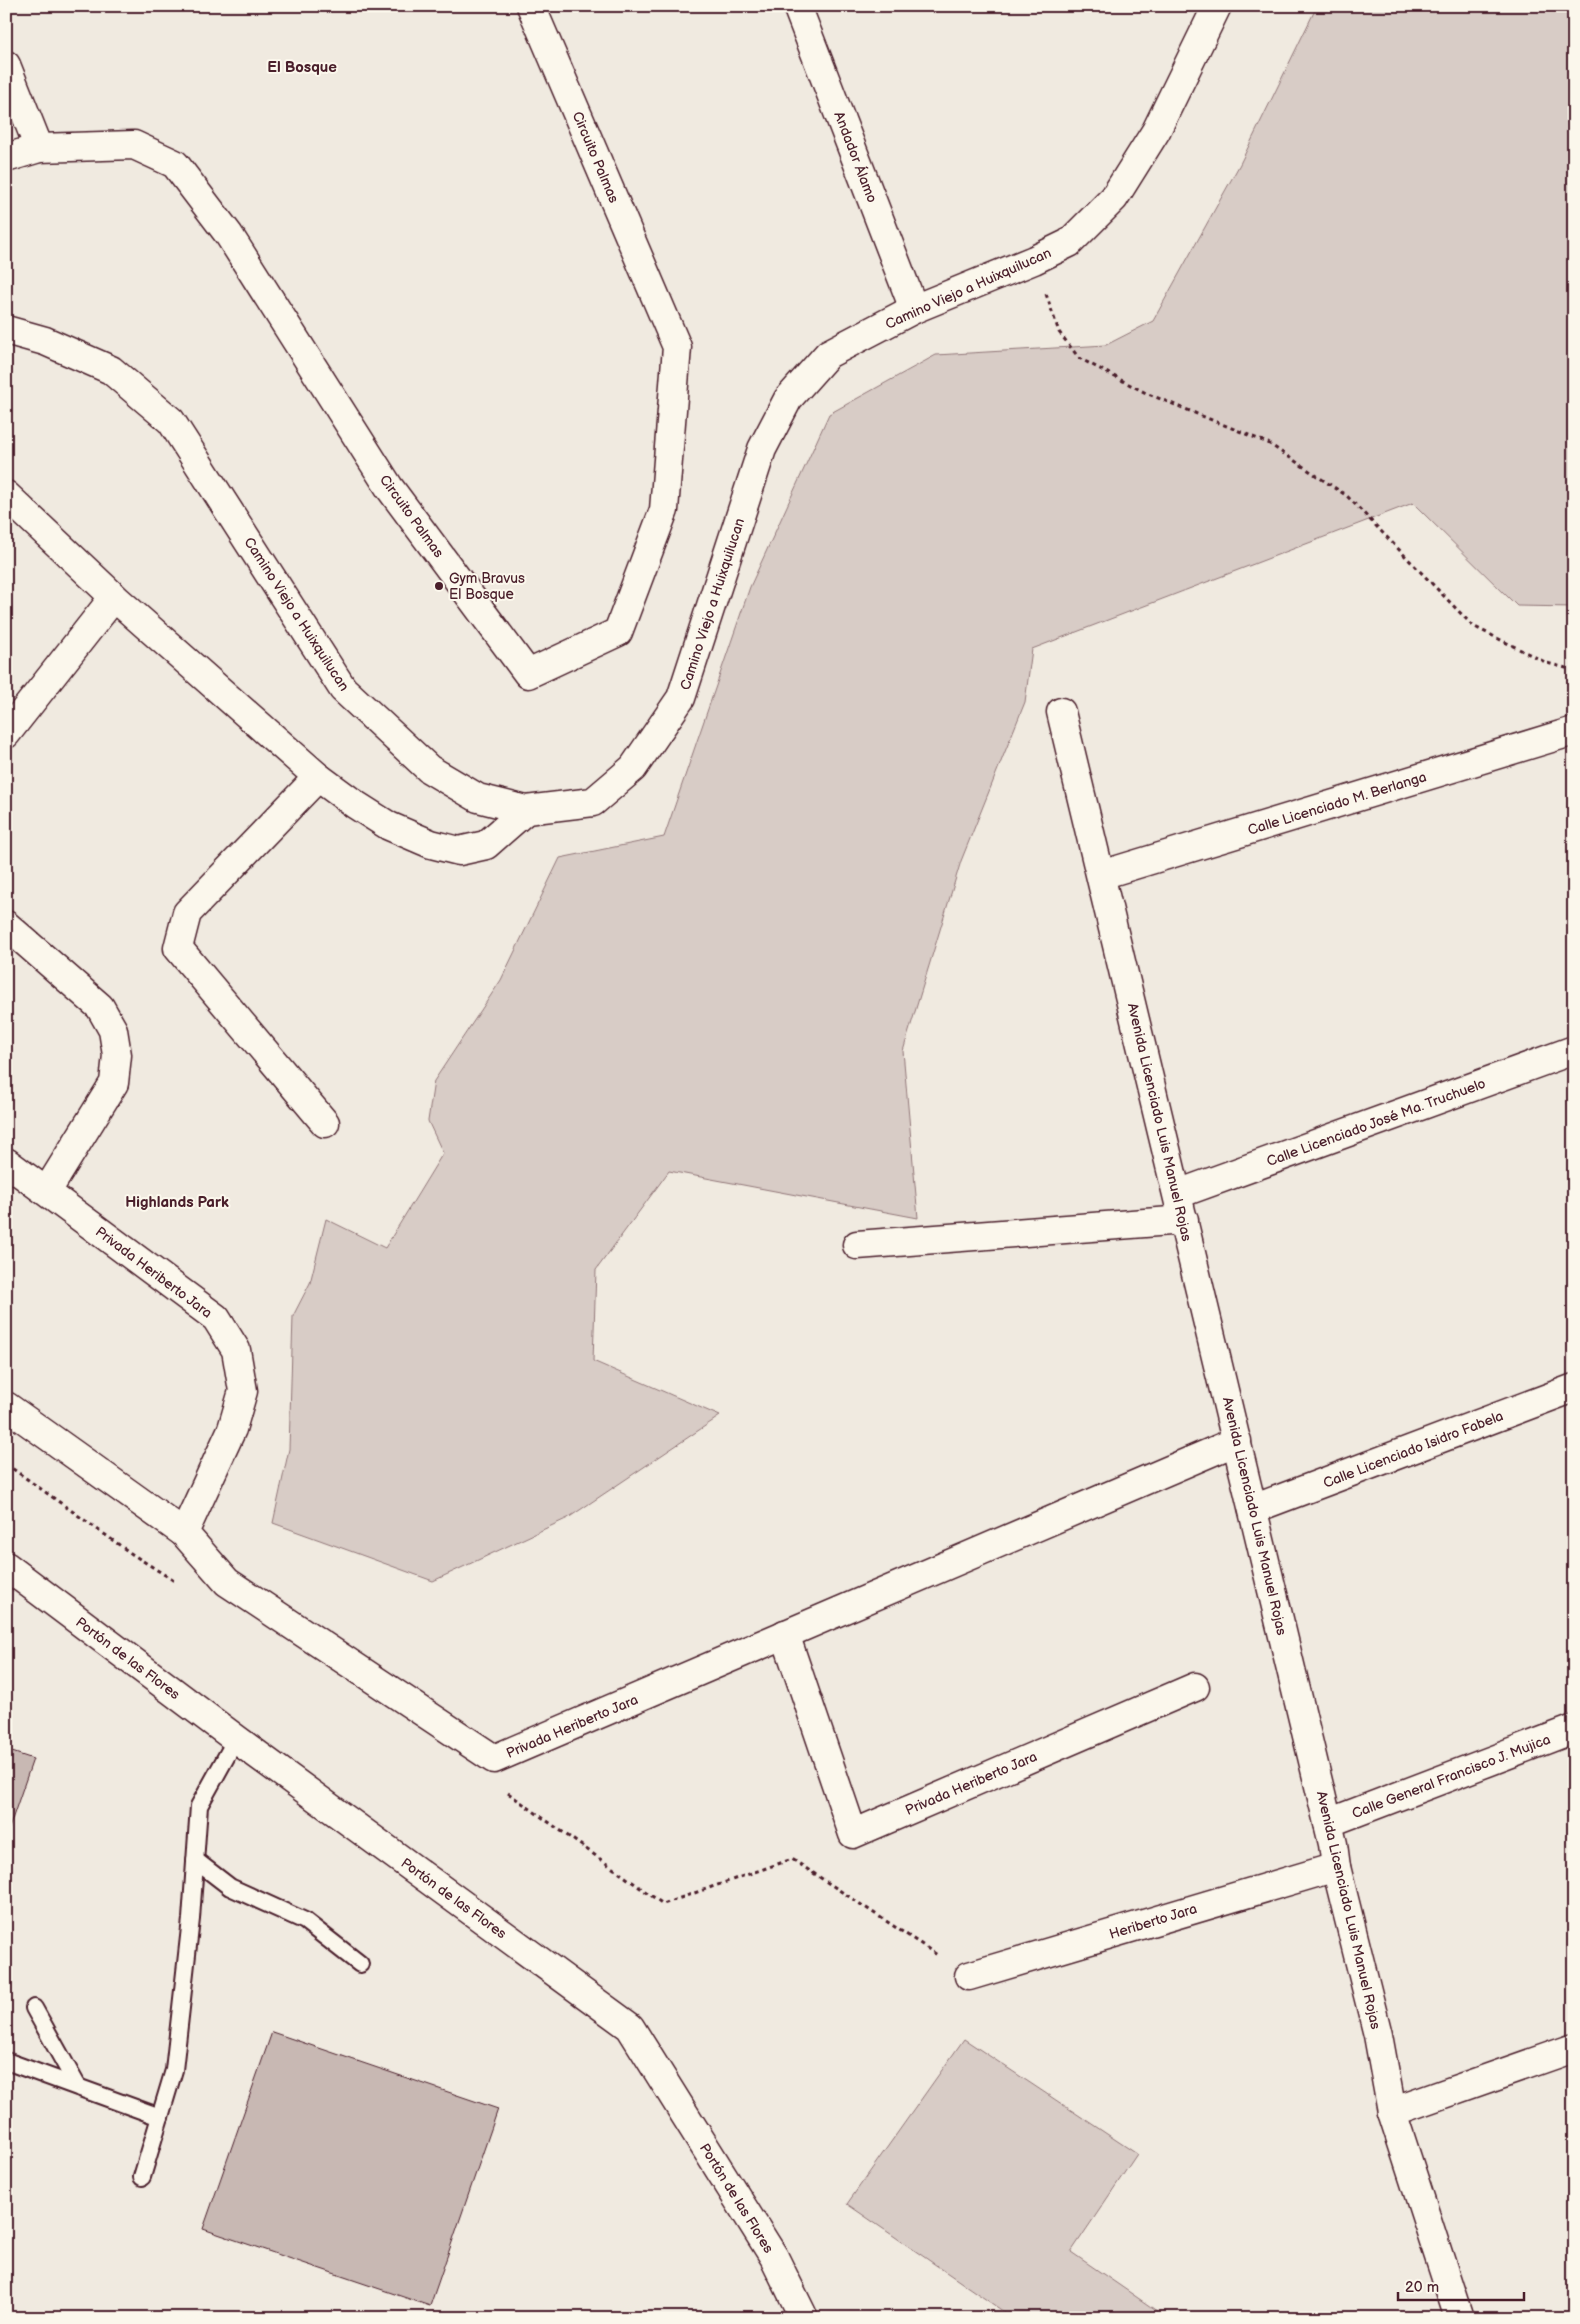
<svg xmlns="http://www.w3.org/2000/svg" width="1580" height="2324" font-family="'Balsamiq Sans',sans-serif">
<rect width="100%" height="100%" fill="#f0eae0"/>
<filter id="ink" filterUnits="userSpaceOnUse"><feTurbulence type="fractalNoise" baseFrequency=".02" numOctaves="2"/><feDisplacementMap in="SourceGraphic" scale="10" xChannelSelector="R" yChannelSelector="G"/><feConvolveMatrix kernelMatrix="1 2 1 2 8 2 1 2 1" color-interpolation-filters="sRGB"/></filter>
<g filter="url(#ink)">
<!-- green -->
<g fill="#d8ccc6" stroke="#917678">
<polygon points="1317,6 1574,6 1574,607 1517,606 1413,503 1032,649 1025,702 961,861 903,1051 918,1218 669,1171 596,1270 593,1361 720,1416 568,1518 433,1581 273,1523 289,1449 293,1316 310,1283 326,1219 385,1248 443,1153 428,1121 434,1081 501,980 560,858 664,837 750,587 829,414 936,355 1106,345 1153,321 1240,164"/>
<polygon points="964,2039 1137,2154 1071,2252 1167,2318 1013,2318 847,2204"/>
</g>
<!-- building -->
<g fill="#c8b8b3" stroke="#4a1f2b">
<polygon points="6,1750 33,1759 6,1837"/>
<polygon points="272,2032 498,2109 430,2306 203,2229"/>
</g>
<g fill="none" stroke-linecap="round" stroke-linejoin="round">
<defs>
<g id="lane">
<polyline points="195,1860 230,1887 305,1921 360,1964"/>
<polyline points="34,2008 78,2087"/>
<polyline points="6,2061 160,2117"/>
<polyline points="142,2177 174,2070 191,1919 199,1806 236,1739"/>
</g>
<g id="street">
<polyline points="797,6 914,309"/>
<polyline points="6,65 39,148"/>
<polyline points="6,158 39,148 134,145 175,164 229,235 389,487 528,674 618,632 664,510 677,347 531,6"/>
<polyline points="6,495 114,597"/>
<polyline points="6,734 114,597 318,777 356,805 389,826 431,844 459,851 486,845 526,810"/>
<polyline points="318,777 187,913 178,948 325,1123"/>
<polyline points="1101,875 1574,731"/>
<polyline points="6,925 100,1007 113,1030 117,1055 114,1083 47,1191"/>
<polyline points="6,1162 216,1318 236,1350 243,1391 232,1429 184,1533 227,1582 494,1759 1237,1441"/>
<polyline points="1178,1194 1574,1050"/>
<polyline points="857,1245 1184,1220"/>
<polyline points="6,1406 184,1533"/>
<polyline points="1253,1509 1574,1388"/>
<polyline points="6,1566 236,1739 630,2027 774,2257 804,2318"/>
<polyline points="785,1634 853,1834 1195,1687"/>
<polyline points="1328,1823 1574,1729"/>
<polyline points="969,1976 1336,1867"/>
<polyline points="1392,2112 1574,2048"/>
</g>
<g id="secondary">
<polyline points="6,330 45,341 111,370 171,421 343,689 429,769 478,798 526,810 593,802 633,768 681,698 762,449 788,399 828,354 914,309 1034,260 1069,243 1114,198 1156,131 1217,6"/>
<polyline points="1061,712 1333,1844 1336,1867 1378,2035 1392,2112 1459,2318"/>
</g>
</defs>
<!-- lane casing -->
<use href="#lane" stroke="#4a1f2b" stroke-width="20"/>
<!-- street casing -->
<use href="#street" stroke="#4a1f2b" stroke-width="31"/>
<!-- secondary casing -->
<use href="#secondary" stroke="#4a1f2b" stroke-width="31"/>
<!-- path -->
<g stroke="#4a1f2b" stroke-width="3" stroke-dasharray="4 4" stroke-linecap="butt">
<polyline points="1046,294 1059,332 1079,358 1146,393 1268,443 1347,496 1473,626 1547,663 1574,670"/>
<polyline points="6,1464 132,1554 176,1582"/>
<polyline points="508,1793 663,1904 792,1859 939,1956"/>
</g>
<!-- lane -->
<use href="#lane" stroke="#fbf7ec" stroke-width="16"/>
<!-- street -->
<use href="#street" stroke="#fbf7ec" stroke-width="28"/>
<!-- secondary -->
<use href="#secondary" stroke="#fbf7ec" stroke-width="28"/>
</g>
</g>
<!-- markers -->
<circle fill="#4a1f2b" stroke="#fbf7ec" stroke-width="2" cx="439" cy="586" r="5"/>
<g text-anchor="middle" stroke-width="4" stroke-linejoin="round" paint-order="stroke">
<!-- street labels -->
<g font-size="14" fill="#4a1f2b" stroke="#fbf7ec">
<text transform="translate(596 157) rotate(67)" y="5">Circuito Palmas</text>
<text transform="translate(856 157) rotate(69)" y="5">Andador Álamo</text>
<text transform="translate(968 288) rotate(-24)" y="5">Camino Viejo a Huixquilucan</text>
<text transform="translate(412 516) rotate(54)" y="5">Circuito Palmas</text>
<text transform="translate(712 604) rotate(-72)" y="5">Camino Viejo a Huixquilucan</text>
<text transform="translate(297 614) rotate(57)" y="5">Camino Viejo a Huixquilucan</text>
<text transform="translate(1337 803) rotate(-17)" y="5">Calle Licenciado M. Berlanga</text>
<text transform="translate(1160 1122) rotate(77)" y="5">Avenida Licenciado Luis Manuel Rojas</text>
<text transform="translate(1376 1122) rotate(-20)" y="5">Calle Licenciado José Ma. Truchuelo</text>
<text transform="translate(154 1272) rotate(37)" y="5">Privada Heriberto Jara</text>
<text transform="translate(1413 1449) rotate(-21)" y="5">Calle Licenciado Isidro Fabela</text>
<text transform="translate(1255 1516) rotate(77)" y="5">Avenida Licenciado Luis Manuel Rojas</text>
<text transform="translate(128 1658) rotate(37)" y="5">Portón de las Flores</text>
<text transform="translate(572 1726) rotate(-23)" y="5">Privada Heriberto Jara</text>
<text transform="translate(1451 1776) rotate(-21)" y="5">Calle General Francisco J. Mujica</text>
<text transform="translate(971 1783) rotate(-23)" y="5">Privada Heriberto Jara</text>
<text transform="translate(454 1898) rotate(36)" y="5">Portón de las Flores</text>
<text transform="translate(1349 1910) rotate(77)" y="5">Avenida Licenciado Luis Manuel Rojas</text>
<text transform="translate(1153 1921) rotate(-17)" y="5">Heriberto Jara</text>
<text transform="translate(737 2198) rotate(58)" y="5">Portón de las Flores</text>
</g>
<!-- poi labels -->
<g font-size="14" fill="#4a1f2b" stroke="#fbf7ec" text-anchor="start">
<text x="449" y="583">Gym Bravus<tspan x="449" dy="16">El Bosque</tspan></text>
</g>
<!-- neighbourhood labels -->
<g font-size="15" font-weight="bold" fill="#4a1f2b" stroke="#fbf7ec">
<text x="302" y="72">El Bosque</text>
<text x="177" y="1207">Highlands Park</text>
</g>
</g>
<!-- margin -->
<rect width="1580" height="2324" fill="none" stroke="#fbf7ec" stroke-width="25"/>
<rect x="12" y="12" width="1555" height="2299" fill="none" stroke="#4a1f2b" stroke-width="2" filter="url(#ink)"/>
<!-- scale -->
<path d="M1398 2292v8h126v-8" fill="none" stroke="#4a1f2b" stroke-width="2.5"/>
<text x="1405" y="2292" font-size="15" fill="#4a1f2b" stroke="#fbf7ec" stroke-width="4" paint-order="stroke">20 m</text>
</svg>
